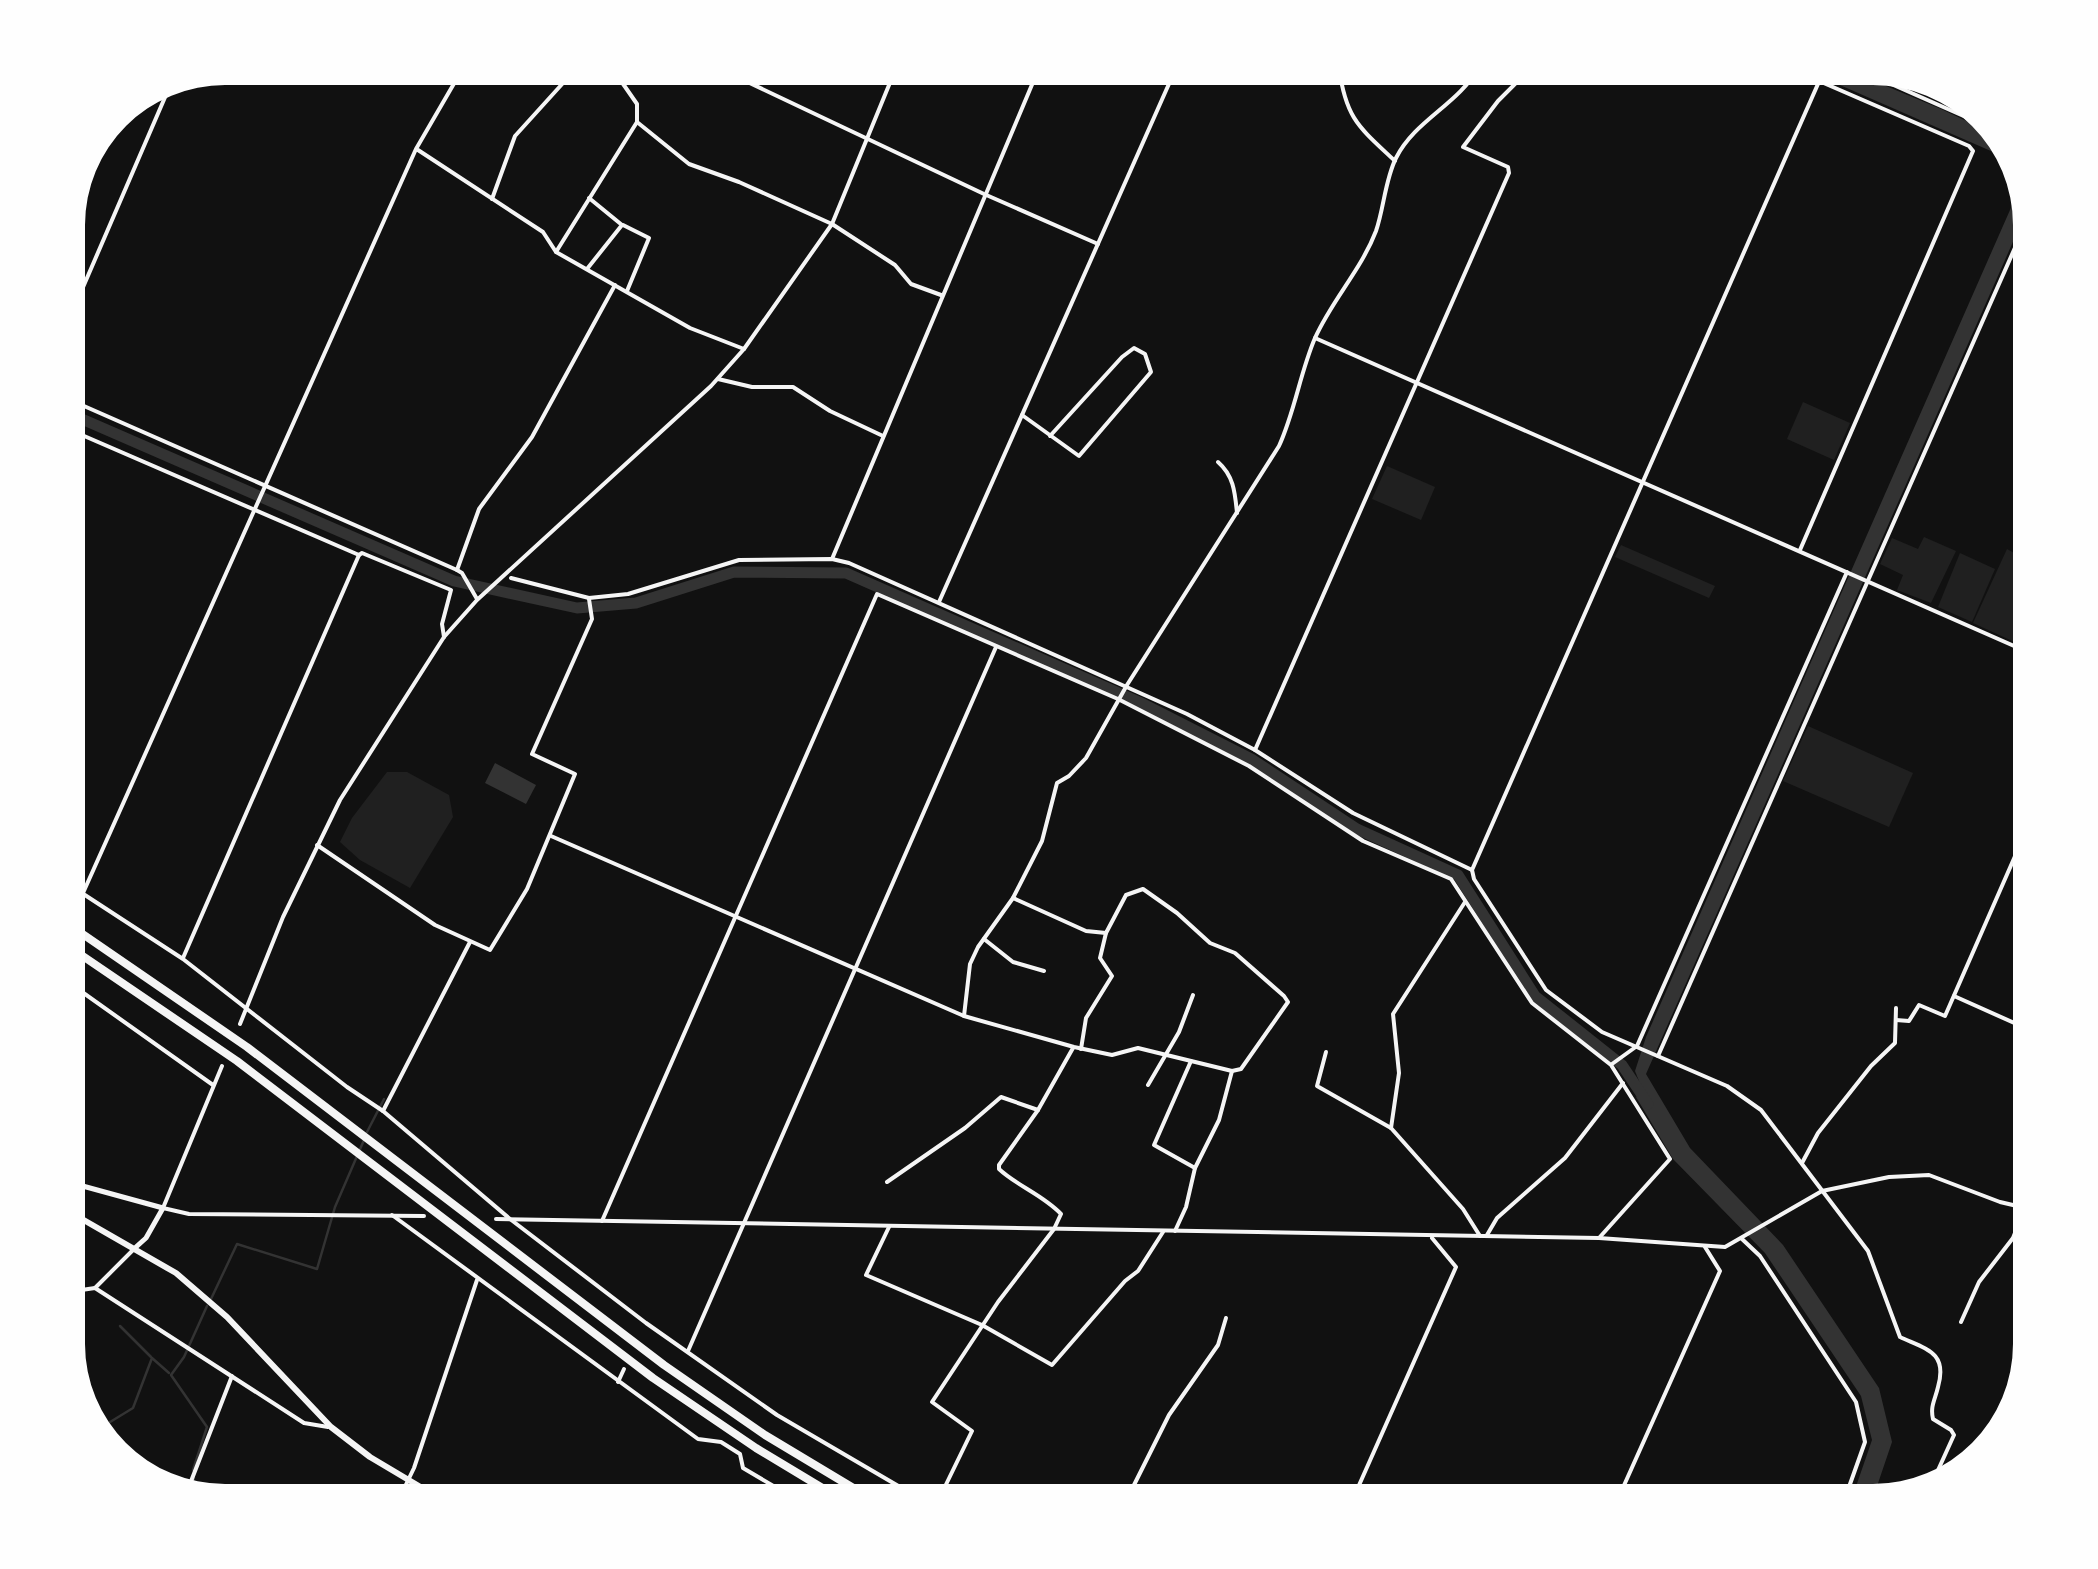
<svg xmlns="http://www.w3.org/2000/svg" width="2098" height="1569" font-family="Commissioner,sans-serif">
<rect width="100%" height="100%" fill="#111"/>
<!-- green -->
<g fill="#202020">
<polygon points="1803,402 1850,423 1834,460 1787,439"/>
<polygon points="1387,466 1435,487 1421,520 1372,499"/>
<polygon points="1924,537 1956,551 1931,603 1897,590 1903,575 1880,564 1892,538 1918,549"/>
<polygon points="1621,545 1715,586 1709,598 1615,557"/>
<polygon points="2007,549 2030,562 2030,649 1973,623"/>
<polygon points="1960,553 1995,569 1972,622 1938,607"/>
<polygon points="1808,726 1913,773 1889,827 1783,781"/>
<polygon points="387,772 407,772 449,795 453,817 410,888 360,860 340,842 352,818"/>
</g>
<!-- water -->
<g fill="#333">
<polygon points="1801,68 1843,68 1941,109 1998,136 2014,155 2016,162"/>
<polygon points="2021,185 2027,210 1646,1074 1690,1148 1783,1245 1879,1388 1892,1442 1872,1501 1851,1501 1872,1440 1861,1396 1765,1253 1673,1159 1636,1097 1643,1091 1635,1071 1646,1037"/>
<polygon points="495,763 536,785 526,804 485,783"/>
</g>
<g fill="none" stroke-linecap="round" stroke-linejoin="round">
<!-- stream -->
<g stroke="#333" stroke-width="2.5">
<polyline points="367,1132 384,1099"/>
<polyline points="211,1299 237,1244 317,1269 335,1207 364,1140"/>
<polyline points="120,1326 151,1357"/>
<polyline points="97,1430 133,1408 152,1358 169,1373"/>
<polyline points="193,1470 207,1427 171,1375 184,1357 207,1306"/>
<polyline points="232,1487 248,1501"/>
<polyline points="191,1490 194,1478"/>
<polyline points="388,1501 395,1487"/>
</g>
<!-- canal -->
<polyline stroke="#333" stroke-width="11" points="68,413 454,581 577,608 636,603 734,572 846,573 1139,702 1253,760 1357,829 1458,875 1535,996 1622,1065 1648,1104"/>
<!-- minor -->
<g stroke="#f5f5f5" stroke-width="4">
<polyline points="718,68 984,194 1098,244"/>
<path d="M1339,68C1346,119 1359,127 1395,161"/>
<polyline points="1789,68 1969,146 1973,151 1800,550"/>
<path d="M1825,68L1472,870L1474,879L1546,990L1602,1032L1727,1086L1761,1110L1868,1251L1900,1337C1926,1349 1948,1352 1938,1387C1935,1400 1930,1406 1933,1419L1951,1430L1954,1435L1934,1479L1938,1486"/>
<polyline points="1855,68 1993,129"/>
<polyline points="637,122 689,164 739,182 832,224 895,265 911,284 941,295"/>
<polyline points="418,150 543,232 556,252 690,328 744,349"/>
<polyline points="492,199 515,136 573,72 583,68"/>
<polyline points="623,225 649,238 627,291"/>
<polyline points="556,252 637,122 637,104 612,68"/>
<polyline points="587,269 622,225 589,198"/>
<polyline points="68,322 169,88"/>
<polyline points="1315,338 2030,653"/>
<polyline points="718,379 752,387 793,387 830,411 883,436"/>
<polyline points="68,399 457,570 462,573 477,599"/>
<polyline points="1022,415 1079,456 1151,372 1145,354 1134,348 1122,357 1050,436"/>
<polyline points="68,429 359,555 362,553 451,590 442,624 444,637"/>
<path d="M1218,462C1234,476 1235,493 1237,513"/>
<polyline points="832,559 1039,68"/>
<polyline points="457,570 479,509 532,437 615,285"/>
<polyline points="511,578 589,598 628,594 739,560 832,559 849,563 1187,714 1255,750 1353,813 1472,870"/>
<polyline points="939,602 1176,68"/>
<polyline points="1255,750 1509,173 1508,167 1463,147 1498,101 1531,68"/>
<polyline points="551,836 964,1016 1074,1047 1112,1055 1138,1048 1232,1071 1241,1069 1288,1002 1284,996 1235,953 1210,943 1177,913 1143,889 1126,895 1106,933 1086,931 1013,898"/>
<polyline points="317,845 435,925 490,950 527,889 575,774 532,754 592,619 589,599"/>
<polyline points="68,884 183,959 347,1087 383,1111 510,1219 646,1323 777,1415 924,1501"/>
<polyline points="83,893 416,149 463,68"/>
<polyline points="984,939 1013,962 1044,971"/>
<polyline points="183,958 359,555"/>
<polyline points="68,982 213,1085"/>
<polyline points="1954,996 2030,1030"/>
<path d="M964,1016L970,964L978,947L1013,898L1042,841L1057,783L1069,776L1086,758L1127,685L1279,446C1295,411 1300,373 1315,338C1332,300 1361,270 1376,231C1384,208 1385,180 1396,158C1415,120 1459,104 1478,68"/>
<polyline points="1896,1020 1909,1021 1919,1005 1945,1016 2030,822"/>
<polyline points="240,1024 283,917 340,800 444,637 477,600 711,386 744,349 832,224 896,68"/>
<polyline points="1081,1049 1086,1018 1112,976 1100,958 1106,933"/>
<polyline points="1326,1052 1317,1086 1391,1128 1463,1209 1480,1236"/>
<polyline points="1658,1056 2029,216"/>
<polyline points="1191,1061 1154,1145 1195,1168"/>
<polyline points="1612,1064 1637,1046 1847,572"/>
<polyline points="222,1066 163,1208 189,1214 424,1216"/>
<polyline points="1148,1085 1179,1032 1193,995"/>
<polyline points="383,1111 470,942"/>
<polyline points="1391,1128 1399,1073 1393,1014 1465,902"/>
<polyline points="1802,1163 1818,1133 1871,1066 1895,1043 1896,1008"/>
<polyline points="887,1182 965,1128 1001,1097 1038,1110"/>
<polyline points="392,1215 698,1439 721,1442 740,1454 743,1468 799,1501"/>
<polyline points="496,1219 1599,1238 1725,1247 1822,1191 1889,1177 1929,1175 2000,1202 2030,1209"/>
<polyline points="602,1221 877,594 1118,699 1249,766 1363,841 1451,879 1532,1003 1611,1065 1670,1159 1599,1238"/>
<polyline points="889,1227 866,1275 982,1325 1052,1365 1125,1281 1138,1271 1163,1232"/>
<polyline points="1175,1231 1186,1207 1195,1168 1219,1120 1232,1071"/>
<polyline points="1487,1235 1497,1218 1565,1158 1623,1083"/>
<polyline points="1742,1239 1760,1256 1856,1402 1865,1442 1844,1501"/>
<polyline points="95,1288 134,1249"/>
<polyline points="68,1292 95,1288 304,1423 328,1427"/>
<polyline points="1961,1322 1979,1282 2013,1238 2025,1208"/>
<polyline points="688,1351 996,647"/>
<polyline points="618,1382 624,1369"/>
<polyline points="188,1489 232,1376"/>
<polyline points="398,1501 414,1468 477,1280"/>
<path d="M938,1501L972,1431L932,1402L998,1302L1054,1229L1061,1214C1043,1195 1017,1186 999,1169V1165L1038,1110L1073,1048"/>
<polyline points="1126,1501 1169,1415 1218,1345 1226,1318"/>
<polyline points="1352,1501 1456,1267 1432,1238"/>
<polyline points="1617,1501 1720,1271 1705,1247"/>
</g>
<!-- tertiary -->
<polyline stroke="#f5f5f5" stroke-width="5" points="68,1182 163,1208 146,1238 136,1247"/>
<!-- secondary -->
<polyline stroke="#f5f5f5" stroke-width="6" points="68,1211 176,1273 227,1317 331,1427 370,1457 444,1501"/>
<!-- motorway -->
<g stroke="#f5f5f5" stroke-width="8">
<polyline points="68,924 247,1047 664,1365 765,1435 875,1501"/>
<polyline points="68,946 237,1061 653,1378 756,1448 844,1501"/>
</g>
</g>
<!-- crop -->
<path d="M0 0H2098V1569H0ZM225 85H1873A140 140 0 0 1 2013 225V1344A140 140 0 0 1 1873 1484H225A140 140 0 0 1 85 1344V225A140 140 0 0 1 225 85Z" fill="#fefefe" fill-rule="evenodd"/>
</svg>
